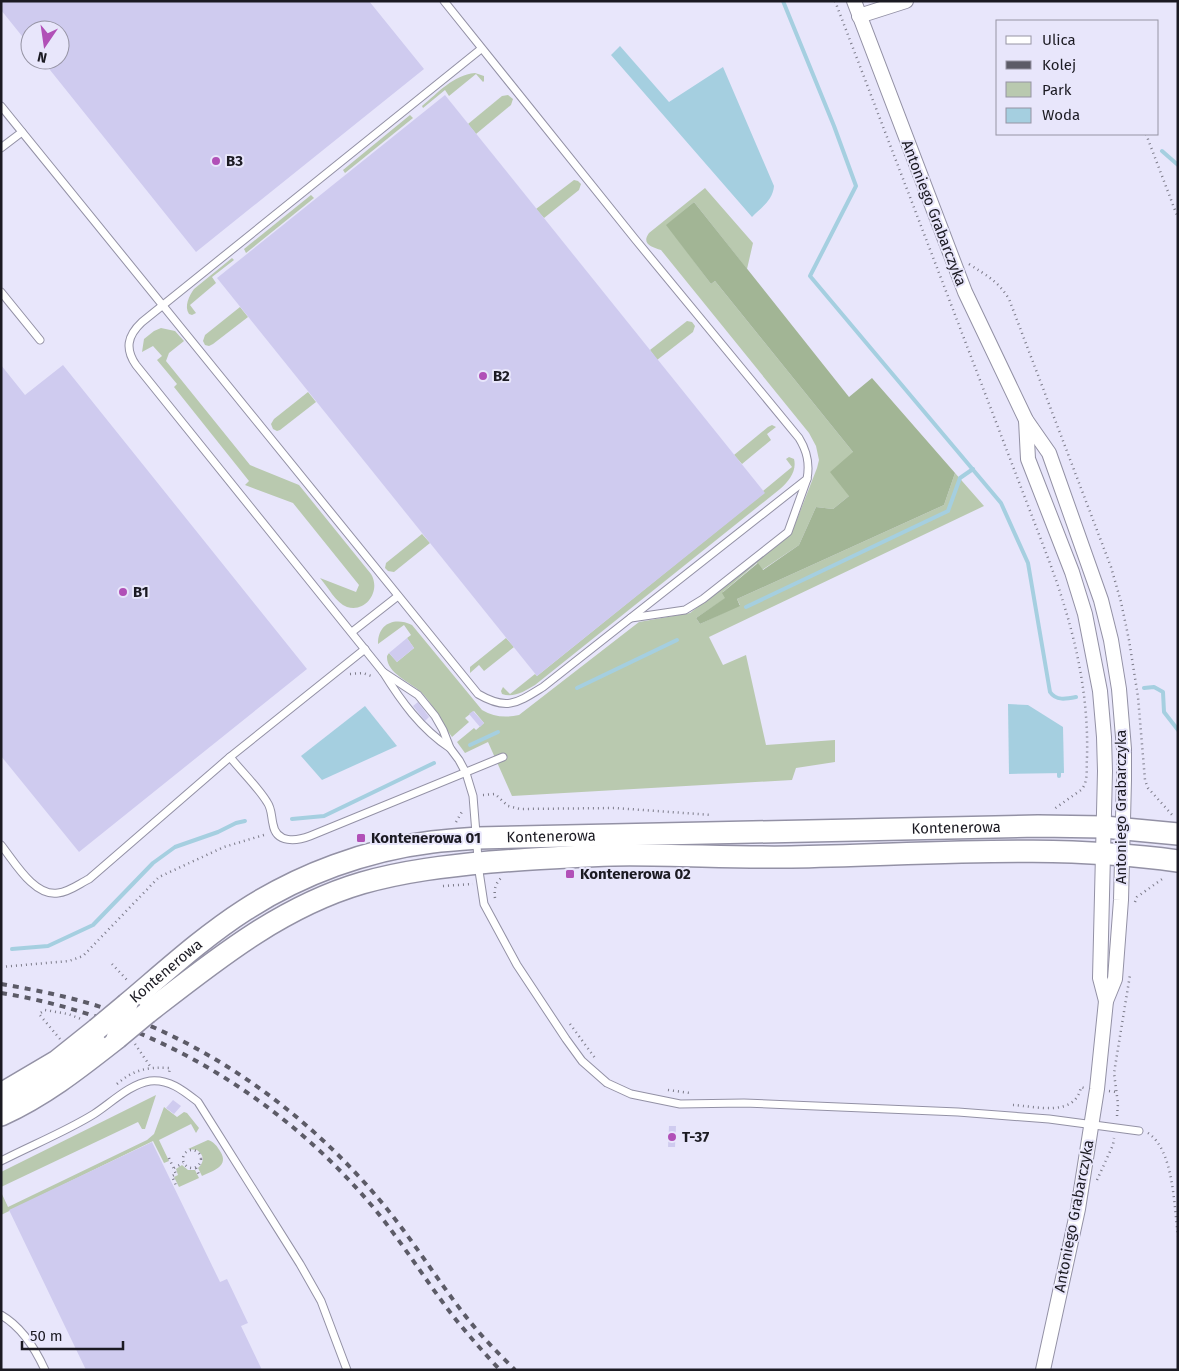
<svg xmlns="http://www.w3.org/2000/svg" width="1179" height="1371" font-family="'Fira Sans',sans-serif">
<rect width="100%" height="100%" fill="#e8e6fb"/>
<!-- green -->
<g fill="#b9c9af">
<path d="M475,73L484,76V81L483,82L476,74L449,96L445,90L423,108L422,106C438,93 453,75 475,73Z"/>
<polygon points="508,95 513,99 511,105 476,134 468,124 502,96"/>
<polygon points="410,115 413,118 345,173 343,170"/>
<polygon points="574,180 578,181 581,184 579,190 544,218 536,209"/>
<path d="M705,188L753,243L747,269L694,202L667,225L711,284L715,281L853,452L849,496L833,509L816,507L799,545L762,570L757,563L723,592L726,598L696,618L700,624L740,605L737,599L944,505L955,473L984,506L709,637L723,665L746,655L766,745L835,740V762L796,768L792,780L512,796L488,742L465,753L457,742L474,728L476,730L484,723L474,711L465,718L469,722L452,737C441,722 434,705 421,692C410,682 386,673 387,656L389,653L397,662L414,648L407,638L411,635L404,625L378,644C378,623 395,617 412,625L482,710C494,717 505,718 519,715L639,622L690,613L789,535L792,532L817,468L819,460L816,446L809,433L661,250C652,247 641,244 649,233Z"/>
<polygon points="311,195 314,198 246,253 244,249"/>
<path d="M232,258L234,260L212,277L216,283L190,305L196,313L192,315L189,314C184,306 189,296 194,289Z"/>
<polygon points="240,307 248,317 213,344 209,346 205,345 203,341 205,335"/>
<polygon points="687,321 692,322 695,326 693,332 657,360 650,350"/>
<path d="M161,328L175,331L184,341L169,353L166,361L250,465L299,485L371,574C381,590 367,613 347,607C336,603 328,587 320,578L356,592L359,585L293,503L245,485L249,481L174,387L177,384L157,360L162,356L153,346L142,352L144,339L154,331Z"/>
<polygon points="308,392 316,402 280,430 277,431 273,429 271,424 274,419"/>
<polygon points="772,425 776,427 767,434 771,440 742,464 734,455 768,427"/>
<path d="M789,457L794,459C797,471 789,481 780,489L535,685C525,691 514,698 502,694L501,691L503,687L510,694L535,674L537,676L764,493L763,491L792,467L786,459Z"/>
<polygon points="422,534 430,543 394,572 388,571 385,568 386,563"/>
<polygon points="506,638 514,647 484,671 479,665 470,673 470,667"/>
<polygon points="156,1095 145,1129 142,1129 138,1122 1,1187 1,1172"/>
<polygon points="164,1107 177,1117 184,1112 187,1113 199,1128 196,1133 191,1124 159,1140 169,1161 164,1163 153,1141 1,1215 1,1192 8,1207 147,1140 154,1134"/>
<path d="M208,1140C214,1142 217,1146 220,1151C230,1166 213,1171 202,1176L198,1168C205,1162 204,1155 197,1150L188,1149Z"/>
<polygon points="182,1165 188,1170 195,1170 199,1178 179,1187 174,1177 178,1175 176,1169"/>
</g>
<!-- forest -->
<polygon fill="#a2b595" points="694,202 849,397 872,378 955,473 944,505 737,599 740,606 700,624 696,618 725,598 722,593 758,563 763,570 799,545 816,507 833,509 849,496 830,472 853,452 715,281 711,284 666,225"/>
<!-- water -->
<g fill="#a5cfe0">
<path d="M620,46L669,102L723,67L774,186C773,200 761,208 752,217L611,55Z"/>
<polygon points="1008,704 1028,705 1063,727 1064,773 1009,774"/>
<polygon points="365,706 397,746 322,780 301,756"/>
</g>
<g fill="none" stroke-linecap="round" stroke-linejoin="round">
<!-- stream -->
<g stroke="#a5cfe0" stroke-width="4">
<path d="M783,1L834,126L856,186L810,276L1001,503L1028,563L1050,692C1056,701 1066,699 1076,697"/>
<polyline points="1162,151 1178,165"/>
<polyline points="746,607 948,511 960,478 973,469"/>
<polyline points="577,688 677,640"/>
<polyline points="1144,688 1154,687 1163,692 1164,712 1178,730"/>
<polyline points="470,745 498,732"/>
<polyline points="1059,773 1059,776"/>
<polyline points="292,819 324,816 434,763"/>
<polyline points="12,949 48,946 93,925 153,863 175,847 218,832 236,823 245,821"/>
</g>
</g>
<!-- building -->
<g fill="#cfcbef">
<polygon points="1,1 369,1 424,69 196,252 42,60 60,60 60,30 30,30 30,46 1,10"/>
<polygon points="445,95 765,493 537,676 217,278"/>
<polygon points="1,365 25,395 63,365 307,669 79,852 1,756"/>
<polygon points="407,638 414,648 397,662 389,653"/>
<polygon points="418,702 429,717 425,721 413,706"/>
<polygon points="473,711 484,723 480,727 469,714"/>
<polygon points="173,1100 181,1106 174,1114 166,1108"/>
<polygon points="669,1126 676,1126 675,1147 668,1147"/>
<polygon points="152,1142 220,1282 227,1279 248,1323 241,1326 262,1370 86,1370 9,1210"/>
</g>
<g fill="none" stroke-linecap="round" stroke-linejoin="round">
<defs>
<g id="lane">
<path d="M1,106L478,694C507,711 517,703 543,687L807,479C810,463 807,451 799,438L635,239L444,1"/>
<polyline points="1,148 22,132"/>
<polyline points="1,292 40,340"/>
<polyline points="631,618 685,610 703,599 788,532 807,479"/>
<polyline points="352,632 398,596"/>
<polyline points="383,672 418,695 435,716 443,730 450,748 459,760 466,773 473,796 479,871 484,904 517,965 566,1039 582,1061 607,1083 631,1094 680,1104 744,1103 958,1112 1049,1119 1139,1131"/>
<path d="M450,748C421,729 401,701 383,672L136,365C125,349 127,336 142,322L481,49"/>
<path d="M230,757C242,772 257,786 267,802C272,809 271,816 273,824C276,844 297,841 310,836L503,757"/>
<path d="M1,845C14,861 34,897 58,893C69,892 79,884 89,879L230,757L365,649"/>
<path d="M1,1161C32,1145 65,1132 94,1114C111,1103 130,1084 150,1081C170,1079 184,1091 198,1102L300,1264L321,1301L347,1370"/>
<path d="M1,1315C22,1327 35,1348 45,1370"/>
</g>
<g id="street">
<polyline points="854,1 965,292 1026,420 1049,453 1101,600 1111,640 1119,689 1124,749 1124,780 1121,900 1115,979 1106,1001 1097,1089 1078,1209 1043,1370"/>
<polyline points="859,16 906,1"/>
<polyline points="1026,420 1028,459 1072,572 1085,614 1100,691 1104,737 1105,771 1100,978 1106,1001"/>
</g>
<g id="primary">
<path id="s1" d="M127,1004C165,972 203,937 245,910C301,874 366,850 432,842C447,840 463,839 478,838L1038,826L1104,827L1178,834"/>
<path d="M147,1013C214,961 280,907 362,883C404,871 447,866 490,862C531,859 572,856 613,855C672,854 732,858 791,857C919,855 1050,843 1178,861"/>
<polyline points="1,1094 57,1061 97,1029"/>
<path d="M1,1115C45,1095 80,1067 117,1038"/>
</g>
</defs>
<!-- lane casing -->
<use href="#lane" stroke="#9391a5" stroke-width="9"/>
<!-- street casing -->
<use href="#street" stroke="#9391a5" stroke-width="16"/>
<!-- primary casing -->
<use href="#primary" stroke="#9391a5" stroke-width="24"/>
<!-- path -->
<g stroke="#7c7b89" stroke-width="2.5" stroke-dasharray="1 4" stroke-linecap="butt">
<path d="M835,1L1048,558C1072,622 1089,688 1087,757C1086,767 1089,782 1081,790L1054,809"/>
<polyline points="1146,134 1178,218"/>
<path d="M969,264C987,276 997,280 1009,299L1111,567L1121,602L1129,640L1138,697L1145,780L1148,788L1174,817"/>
<polyline points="350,674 363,673 374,677"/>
<polyline points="483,795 495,794 508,806 520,809 615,808 712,815"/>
<polyline points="456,822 463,810"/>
<polyline points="443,886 473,884"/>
<path d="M495,898C494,890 495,884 501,878"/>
<polyline points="1135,902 1137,897 1165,877"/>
<polyline points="112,964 128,981"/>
<polyline points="1,967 69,961 83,956 159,877 224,847 267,834"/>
<polyline points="570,1024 595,1058"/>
<polyline points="60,1039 39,1014 45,1010 68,1014 81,1019"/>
<polyline points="135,1044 150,1066"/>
<path d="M117,1084C134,1069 148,1067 170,1068L169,1073"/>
<polyline points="668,1090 690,1093"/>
<polyline points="1109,1091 1116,1092"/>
<path d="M1013,1105C1035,1106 1075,1118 1081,1087L1084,1088"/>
<polyline points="1117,1116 1118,1104 1114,1073 1130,975"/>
<path d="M1148,1133C1174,1150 1174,1207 1178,1236"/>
<circle cx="192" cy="1159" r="9"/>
<polyline points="169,1158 176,1174 172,1176 177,1188"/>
<polyline points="174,1168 183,1163"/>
<polyline points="196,1168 200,1177"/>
<polyline points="1097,1180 1113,1145 1114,1138"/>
</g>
<!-- lane -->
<use href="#lane" stroke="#fff" stroke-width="7"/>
<!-- street -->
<use href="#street" stroke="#fff" stroke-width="14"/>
<!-- primary -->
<use href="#primary" stroke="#fff" stroke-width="21"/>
<!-- rail -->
<g stroke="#5c5b67" stroke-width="4" stroke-dasharray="6 6" stroke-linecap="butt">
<path d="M1,984C36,990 71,997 104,1008C214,1045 309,1115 383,1204C412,1239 436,1278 464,1314C479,1334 497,1352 515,1370"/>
<path d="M1,993C143,1016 273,1091 367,1200C400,1238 426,1282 457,1321C471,1338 485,1354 500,1370"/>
</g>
<defs>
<g id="primary-bridge">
<polyline points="97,1029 127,1004"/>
<polyline points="117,1038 147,1013"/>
</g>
</defs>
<!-- primary-bridge casing -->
<use href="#primary-bridge" stroke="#9391a5" stroke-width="24" stroke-linecap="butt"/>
<!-- primary-bridge -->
<use href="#primary-bridge" stroke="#fff" stroke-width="21"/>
</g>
<!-- markers -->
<g fill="#b150b7" stroke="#e8e6fb" stroke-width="2">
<circle cx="216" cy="161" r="5"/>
<circle cx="483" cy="376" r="5"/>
<circle cx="123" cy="592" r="5"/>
<rect x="356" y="833" width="10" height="10" rx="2.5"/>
<rect x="565" y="869" width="10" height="10" rx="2.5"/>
<circle cx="672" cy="1137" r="5"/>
</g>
<g text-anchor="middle" stroke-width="4" stroke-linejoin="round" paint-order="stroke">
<!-- poi labels -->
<g font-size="15" font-weight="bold" fill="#1b1a22" stroke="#e8e6fb" text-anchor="start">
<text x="226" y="166">B3</text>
<text x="493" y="381">B2</text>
<text x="133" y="597">B1</text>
<text x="371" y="843">Kontenerowa 01</text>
<text x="580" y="879">Kontenerowa 02</text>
<text x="682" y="1142">T-37</text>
</g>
<!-- street labels -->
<g font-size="15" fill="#1b1a22" stroke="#e8e6fb">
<text transform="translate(934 213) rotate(69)" y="5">Antoniego Grabarczyka</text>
<text transform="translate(1121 807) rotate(-90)" y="5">Antoniego Grabarczyka</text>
<text dy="5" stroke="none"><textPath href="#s1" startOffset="876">Kontenerowa</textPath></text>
<text dy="5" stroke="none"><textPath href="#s1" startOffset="471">Kontenerowa</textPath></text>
<text dy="5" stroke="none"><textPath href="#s1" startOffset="51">Kontenerowa</textPath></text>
<text transform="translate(1074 1216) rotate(-79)" y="5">Antoniego Grabarczyka</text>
</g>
</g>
<!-- border -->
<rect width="1179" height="1371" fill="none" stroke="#1b1a22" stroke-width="5"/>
<!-- legend -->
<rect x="996" y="20" width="162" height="115" fill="#e8e6fb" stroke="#9694a4"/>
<rect x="1006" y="36" width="25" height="8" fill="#ffffff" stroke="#9694a4"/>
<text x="1042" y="45" font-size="15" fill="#1b1a22">Ulica</text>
<rect x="1006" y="61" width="25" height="8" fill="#5c5b67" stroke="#9694a4"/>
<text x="1042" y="70" font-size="15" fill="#1b1a22">Kolej</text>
<rect x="1006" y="82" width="25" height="15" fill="#b9c9af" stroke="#9694a4"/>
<text x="1042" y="95" font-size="15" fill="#1b1a22">Park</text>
<rect x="1006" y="108" width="25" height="15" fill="#a5cfe0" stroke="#9694a4"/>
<text x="1042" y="120" font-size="15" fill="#1b1a22">Woda</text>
<!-- north arrow -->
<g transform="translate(45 45) rotate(193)"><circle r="24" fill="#e8e6fb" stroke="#9694a4"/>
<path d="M0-4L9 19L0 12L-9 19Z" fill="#b150b7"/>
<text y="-8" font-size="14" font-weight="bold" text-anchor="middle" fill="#1b1a22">N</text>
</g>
<!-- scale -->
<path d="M22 1341v8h101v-8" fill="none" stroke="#1b1a22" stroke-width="2.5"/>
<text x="30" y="1341" font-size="15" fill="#1b1a22" stroke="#e8e6fb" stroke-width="4" paint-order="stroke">50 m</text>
</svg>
